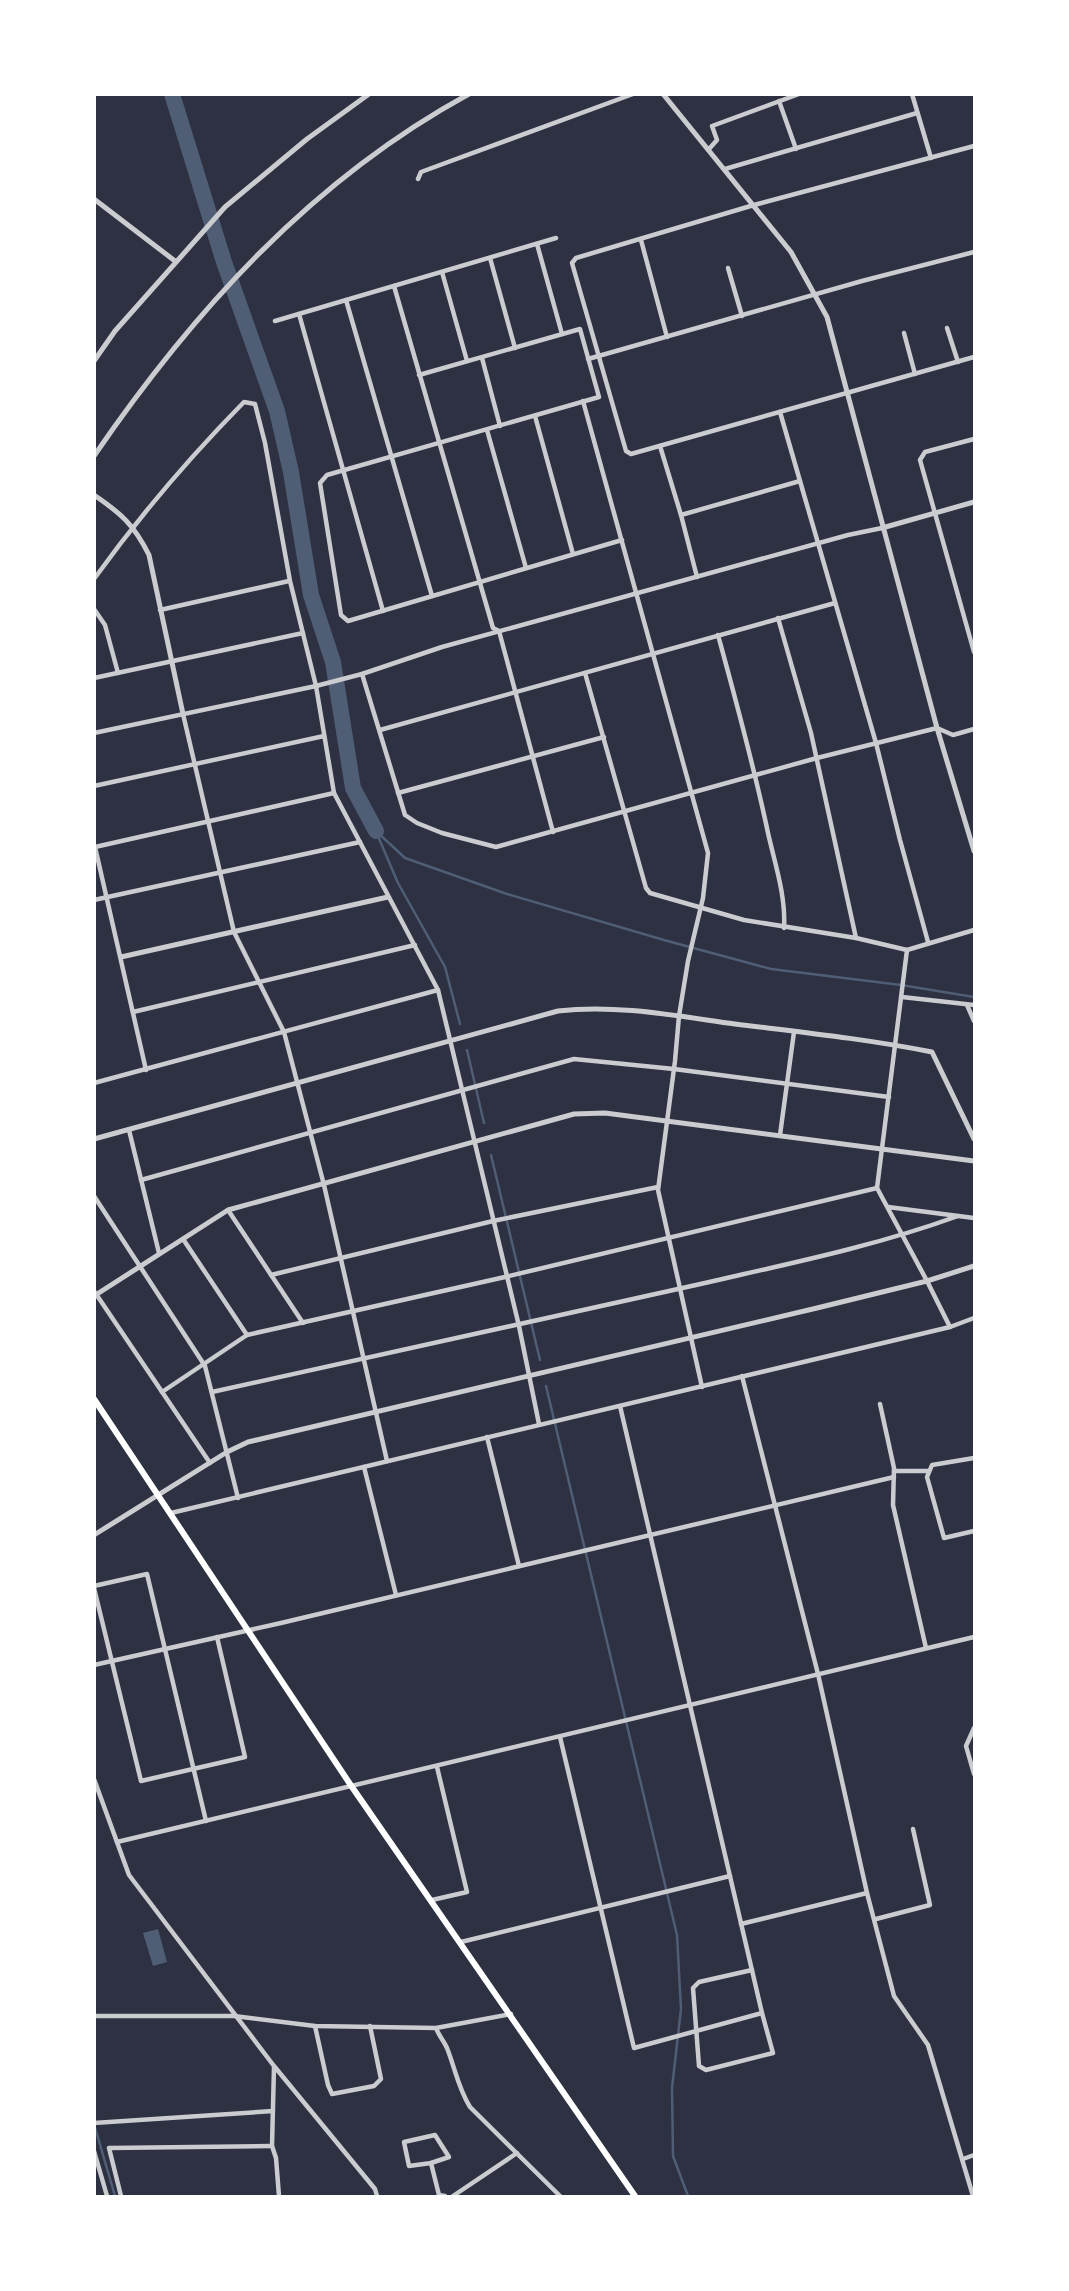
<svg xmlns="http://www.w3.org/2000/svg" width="1069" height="2291" font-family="'Titillium Web',sans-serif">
<rect width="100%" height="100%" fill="#2d3142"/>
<!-- water -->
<polygon fill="#4f5d75" points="158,1929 167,1962 153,1966 143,1933"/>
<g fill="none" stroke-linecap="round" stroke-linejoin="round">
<!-- stream -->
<g stroke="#4f5d75" stroke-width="2.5">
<polyline points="376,831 405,858 507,894 664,940 771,969 901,985 974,997"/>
<polyline points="377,834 398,883 445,967 460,1024"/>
<polyline points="467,1050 484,1123"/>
<polyline points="491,1155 540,1360"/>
<polyline points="546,1386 677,1935 681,2009 672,2088 673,2156 688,2196"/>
<polyline points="94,2124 115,2196"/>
</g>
<!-- river -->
<polyline stroke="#4f5d75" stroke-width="16" points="172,94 224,262 277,411 291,472 311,595 333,662 353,788 376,831"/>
<!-- minor -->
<g stroke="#caccd0" stroke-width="4.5">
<polyline points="912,94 931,158"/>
<polyline points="779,101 796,149"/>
<polyline points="974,146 754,205 576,258 572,263 626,451 631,454 974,357"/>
<polyline points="709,149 717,140 712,126 799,94"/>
<polyline points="725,169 917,113"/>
<polyline points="418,179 421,172 633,94"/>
<polyline points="641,240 667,337"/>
<polyline points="537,244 562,334"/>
<polyline points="490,258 515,348"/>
<polyline points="728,268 742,316"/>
<polyline points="442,272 467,361"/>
<polyline points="394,286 493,628 499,631 553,832"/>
<polyline points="346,300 432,596"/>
<polyline points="299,314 383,611"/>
<polyline points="275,321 556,238"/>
<polyline points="947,328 958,362"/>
<polyline points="904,333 915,374"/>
<polyline points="482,358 500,426"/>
<polyline points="588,359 862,281 974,252"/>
<polyline points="419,375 580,329 599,397 327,475 320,483 341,615 348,621 622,540"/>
<polyline points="583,401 708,853 703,898 688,961 679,1016 675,1061 658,1190 702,1387"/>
<polyline points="780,412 800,481"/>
<polyline points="535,416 573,554"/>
<polyline points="487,430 526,568"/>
<polyline points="974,439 925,452 920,460 974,652"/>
<polyline points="660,446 681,515"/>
<polyline points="697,577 681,515 800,481 876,743 900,840 928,942"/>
<path d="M94,579C141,514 188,459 244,402L255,404L265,443L290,581L316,686L334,793L438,990L519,1326L539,1424"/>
<polyline points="94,609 105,625 118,673"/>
<polyline points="160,610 289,581"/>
<polyline points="778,618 811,733 856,938"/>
<path d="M718,635C736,701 754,766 768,833C775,864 786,896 784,928"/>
<polyline points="585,673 646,888 650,893 744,920 856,938 907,950 974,930"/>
<polyline points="362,674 405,815 417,823 442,833 496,847 817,758 937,728 953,735 974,729"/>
<polyline points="94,678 303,633"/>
<polyline points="183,714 234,932 284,1032 324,1185 387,1461"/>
<polyline points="380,730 835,603"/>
<polyline points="94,733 316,686 362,674 442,647 848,535 882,528"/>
<polyline points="94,786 324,736"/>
<polyline points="398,793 604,737"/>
<polyline points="95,847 334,793"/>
<polyline points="95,847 146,1070"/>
<polyline points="94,900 360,842"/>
<polyline points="907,950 877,1188 927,1281 950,1327"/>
<polyline points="902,997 974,1005"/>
<polyline points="967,1005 974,1021"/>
<polyline points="133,1012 415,945"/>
<polyline points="94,1083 438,990"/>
<polyline points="129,1130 159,1253"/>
<polyline points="780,1135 794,1032"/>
<polyline points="141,1180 574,1059 674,1069 889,1097"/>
<polyline points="94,1196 205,1366 238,1498"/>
<polyline points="888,1207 974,1218"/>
<polyline points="228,1210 303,1323"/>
<polyline points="183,1239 247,1335"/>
<polyline points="271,1275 493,1221 658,1187"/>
<polyline points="94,1291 210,1463"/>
<polyline points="742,1376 818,1674 867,1893 894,1996 928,2045 973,2196"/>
<polyline points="162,1392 247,1335 505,1277 877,1188"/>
<path d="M212,1392C370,1357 528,1323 687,1287C778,1266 870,1248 958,1216"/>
<polyline points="880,1404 894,1468 893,1505 926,1648"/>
<polyline points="487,1437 519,1566"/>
<polyline points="974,1458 932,1465 927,1477 944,1538 974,1531"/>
<polyline points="364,1467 396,1595"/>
<polyline points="894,1471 929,1471"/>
<polyline points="171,1513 950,1327 974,1318"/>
<polyline points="94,1586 147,1574 206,1821"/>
<polyline points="94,1588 141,1781 245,1757 217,1637"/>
<polyline points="94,1665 281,1623 894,1477"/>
<polyline points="974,1728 966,1746 974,1774"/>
<polyline points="560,1737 634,2048 762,2013 620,1406"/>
<polyline points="94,1779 129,1875 274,2066 375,2189 377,2196"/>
<polyline points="117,1842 974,1637"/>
<polyline points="432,1900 467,1892 437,1767"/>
<polyline points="876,1919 930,1905 913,1829"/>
<polyline points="741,1924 867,1893"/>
<polyline points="461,1942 730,1876"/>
<polyline points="752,1970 699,1982 693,1988 699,2066 706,2070 773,2053 762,2013"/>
<polyline points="94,2016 234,2016 315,2026 436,2028 511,2014"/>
<polyline points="315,2026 328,2085 332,2094 374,2086 381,2079 370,2026"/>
<path d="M436,2028C439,2036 444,2041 447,2048C455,2068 458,2088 470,2107L560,2196"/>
<polyline points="274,2067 272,2146 276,2158 279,2196"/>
<polyline points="94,2123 273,2111"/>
<polygon points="435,2135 449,2157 431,2163 409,2166 404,2142"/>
<polyline points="94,2151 107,2196"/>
<polyline points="963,2159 974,2155"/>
<polyline points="431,2163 439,2195 445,2196"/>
<polyline points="121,2196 109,2148 272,2146"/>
<polyline points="453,2196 517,2153"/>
</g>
<!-- tertiary -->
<g stroke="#caccd0" stroke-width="5">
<polyline points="663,94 791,252 827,317 937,728 974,851"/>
<polyline points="94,199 175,261"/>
<polyline points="94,361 115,331 225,207 307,139 369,94"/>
<path d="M94,456C194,310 313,179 469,94"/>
<path d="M94,495C122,514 134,525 149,555L183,714"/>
<polyline points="882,528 974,502"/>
<polyline points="121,957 388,897"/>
<path d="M94,1139L558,1011C616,1004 677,1016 735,1024C800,1032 867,1039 932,1052L974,1139"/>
<polyline points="94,1296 228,1210 574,1114 605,1113 974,1161"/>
<polyline points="94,1535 227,1452 248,1442 817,1308 927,1281 974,1266"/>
</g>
<!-- secondary -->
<polyline stroke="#fff" stroke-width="6" points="94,1399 352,1787 635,2196"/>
</g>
<!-- border -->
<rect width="1069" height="2291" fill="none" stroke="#ffffff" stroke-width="192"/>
</svg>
